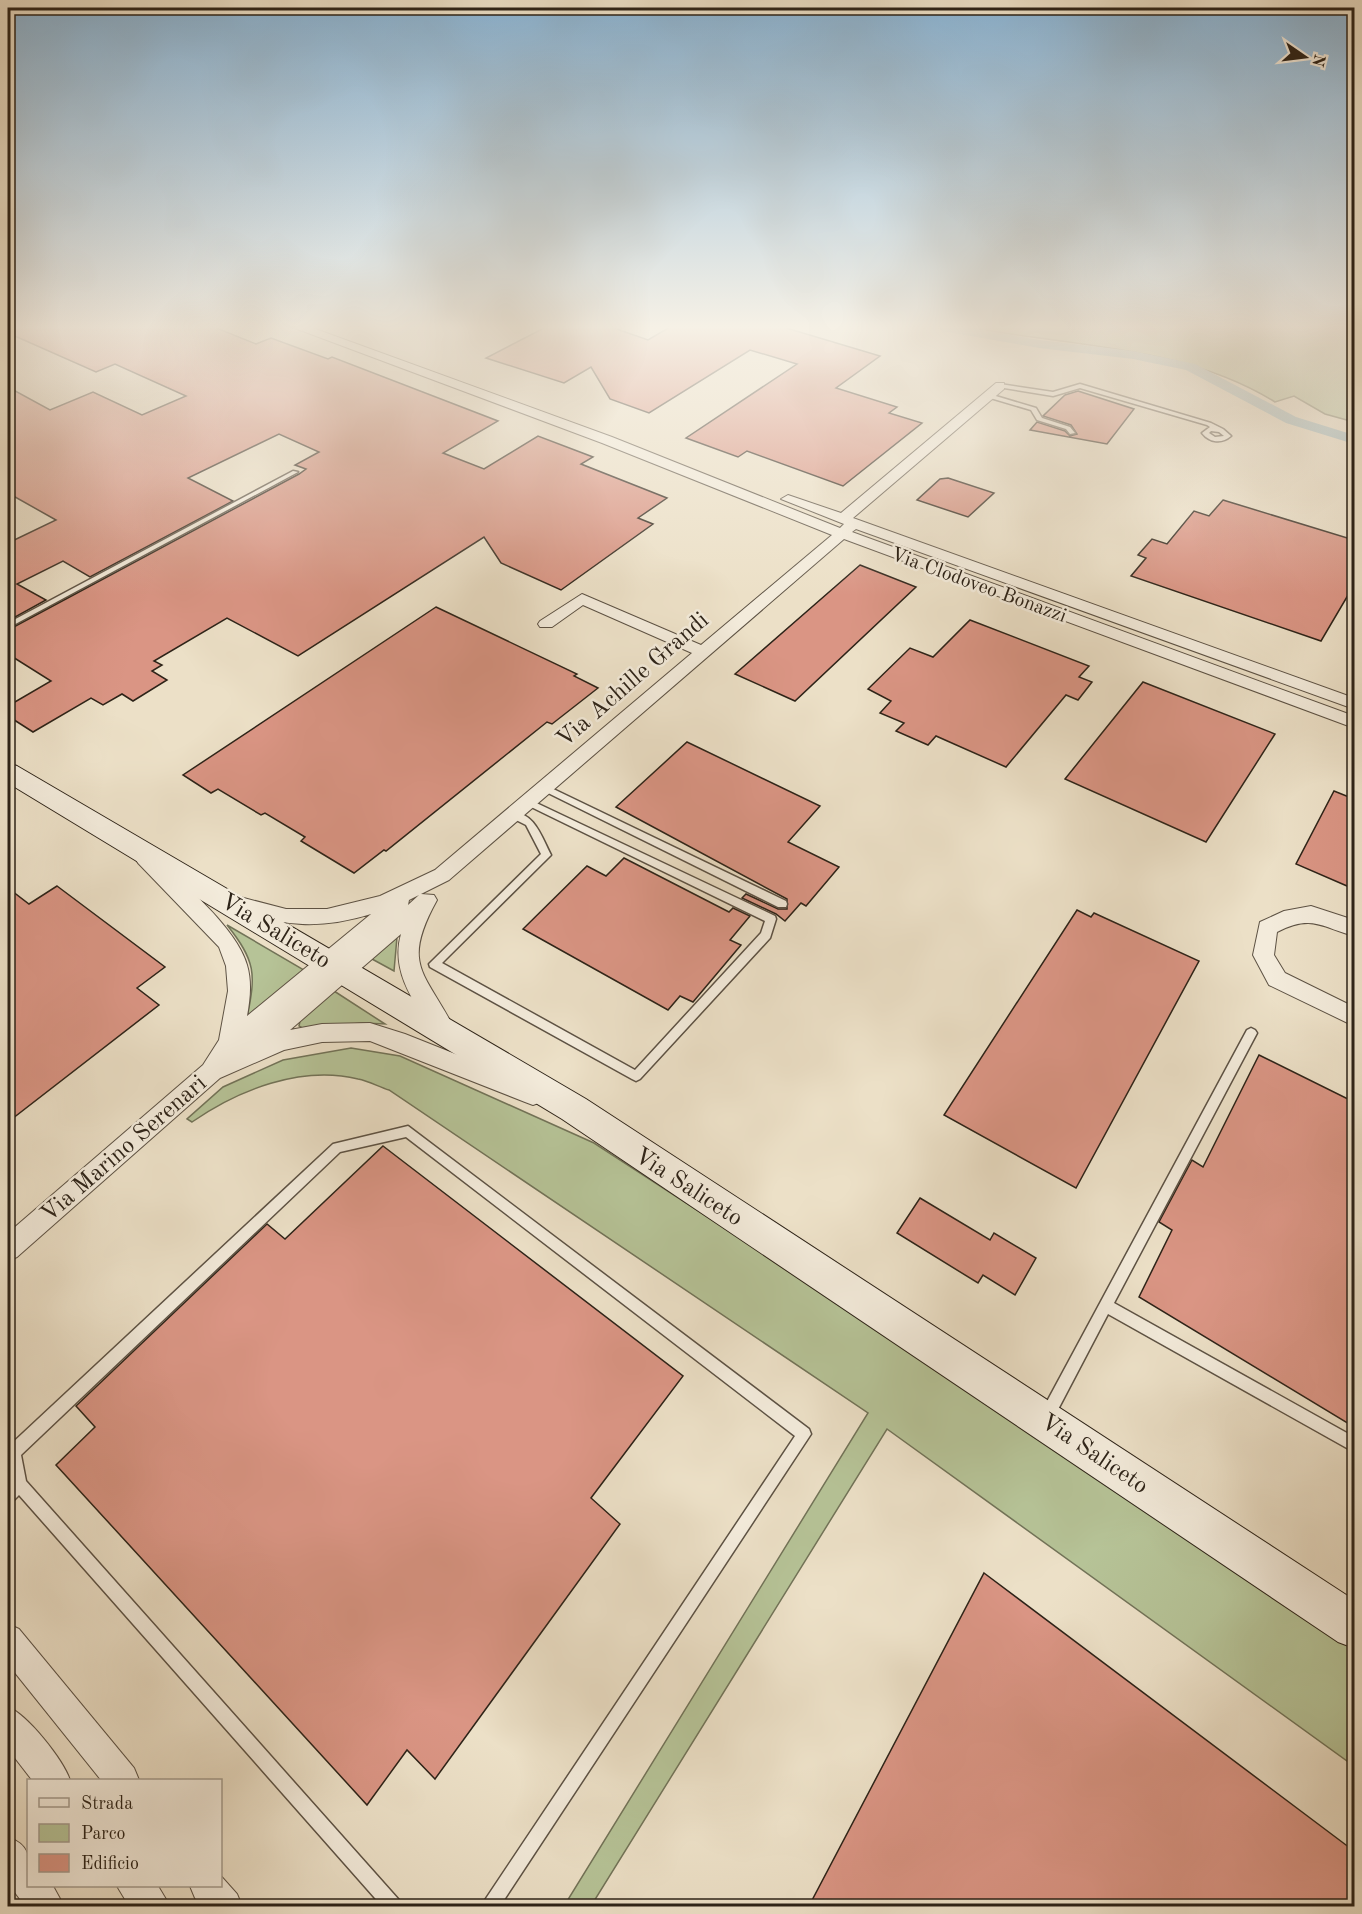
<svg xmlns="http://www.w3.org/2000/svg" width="1362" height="1914" font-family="'Old Standard TT',serif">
<rect width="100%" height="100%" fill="#ece0c7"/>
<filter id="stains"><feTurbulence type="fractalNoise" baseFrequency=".00333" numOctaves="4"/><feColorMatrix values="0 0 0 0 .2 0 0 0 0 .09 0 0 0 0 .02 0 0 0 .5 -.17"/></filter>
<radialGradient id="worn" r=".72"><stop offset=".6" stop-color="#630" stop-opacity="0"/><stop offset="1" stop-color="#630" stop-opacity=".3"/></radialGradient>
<!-- green -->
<g fill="#b6c397" stroke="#727358" stroke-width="1.5">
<path d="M968,327H1354V422L1325,414L1294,396L1275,402C1183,345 1072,347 968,327Z"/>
<path d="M227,925L304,970L247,1018C256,974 256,961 227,925Z"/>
<polygon points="397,937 394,971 372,959"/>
<polygon points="334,991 385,1024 362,1023 304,1029 299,1026 300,1021"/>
<path d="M351,1048L400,1056L594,1143L797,1275L1354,1649V1766L887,1429L591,1906H564L868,1413L389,1090C379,1087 369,1081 358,1079C301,1065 238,1090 192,1122L187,1119L223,1087L283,1060Z"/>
</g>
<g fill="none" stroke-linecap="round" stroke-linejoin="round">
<!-- canal -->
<polygon fill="#9dbabf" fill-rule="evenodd" points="936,327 966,327 1039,340 1133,351 1195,364 1296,417 1354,435 1354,444 1286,423 1186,370 1133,359 1039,348 942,331"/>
</g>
<!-- building -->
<g fill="#da9584" stroke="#2d2318" stroke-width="1.5">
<polygon points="8,327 214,327 256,344 271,338 328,359 332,357 498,421 443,453 484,469 538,436 593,457 581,464 667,498 638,518 653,524 561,590 501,563 484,537 298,656 227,618 154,661 162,665 152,671 167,680 133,701 122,694 103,705 91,698 33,732 8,716 8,706 51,681 8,654 8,630 299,474 306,469 295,465 319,452 279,434 188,478 233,501 90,577 63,561 17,584 46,600 8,621 8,543 56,520 8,493 8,387 50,410 93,392 142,415 186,396 115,364 96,372 8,333"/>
<polygon points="546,327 611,327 648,340 670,327 783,327 880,356 836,388 897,407 889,413 922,423 843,486 747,451 738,457 686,438 797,364 750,350 649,413 610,399 591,367 564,383 486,358"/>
<polygon points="1078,391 1134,409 1107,444 1030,430 1037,422 1065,431 1070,436 1077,434 1071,425 1043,416 1065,395"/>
<polygon points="948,478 994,493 968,517 917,500 940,479"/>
<polygon points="1223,500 1354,540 1354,585 1321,641 1131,576 1146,558 1138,555 1152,539 1167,544 1194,511 1209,516"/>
<polygon points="860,565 916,587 795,701 735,674"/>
<polygon points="436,607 577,674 574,676 598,688 552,724 547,722 386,851 384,850 354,873 301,841 305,837 265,813 261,815 218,789 211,793 183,775"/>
<polygon points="970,620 1089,666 1079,677 1092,682 1078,700 1066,695 1006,767 936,736 928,745 896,731 904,723 880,713 891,701 868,689 910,648 933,657"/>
<polygon points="1143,682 1275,734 1206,842 1065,779"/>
<polygon points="687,742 820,806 788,842 839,867 806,906 801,903 785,921 776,914 742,898 746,894 778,909 787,909 787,899 616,807"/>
<polygon points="1334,791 1354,799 1354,889 1296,864"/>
<polygon points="624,858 729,912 733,908 750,916 730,940 741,945 693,1002 680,996 668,1010 523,929 587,866 606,876"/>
<polygon points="57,886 165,967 137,988 159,1005 8,1122 8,888 29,904"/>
<polygon points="1077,910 1091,917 1094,913 1199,961 1076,1188 944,1115"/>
<polygon points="1259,1055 1354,1102 1354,1427 1139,1297 1172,1230 1159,1222 1192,1160 1203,1167"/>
<polygon points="383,1146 683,1376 591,1498 620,1524 435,1779 407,1750 367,1805 56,1465 95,1427 76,1406 267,1224 285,1239"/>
<polygon points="920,1198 990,1240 994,1233 1036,1258 1015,1295 983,1275 978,1283 897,1233"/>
<polygon points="984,1573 1354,1851 1354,1906 809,1906"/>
</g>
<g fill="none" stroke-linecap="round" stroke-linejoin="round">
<defs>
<g id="service">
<path d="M1000,384L1053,392L1080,384L1211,423L1223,429L1231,436C1222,444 1210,443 1202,433L1210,427L1207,425L1080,388L1053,396L998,387L997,386ZM1211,431L1219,432L1224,436L1215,437L1209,433Z"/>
<polygon points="989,394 1036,408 1042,418 1070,427 1075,433 1070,434 1066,429 1037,420 1031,410 987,397 986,396"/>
<polygon points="293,471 298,472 8,628 8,623"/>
<polygon points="545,785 786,901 787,904 786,907 778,907 542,790 540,788"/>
<path d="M528,799L775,916L776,919L770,938L640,1079L636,1081L632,1079L430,967L429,964L541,854L526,825L510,817L508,815L510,813C534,810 542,838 551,855L442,963L635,1070L761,933L765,921L525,804L523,802L525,800Z"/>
<polygon points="1251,1028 1255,1030 1257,1033 1114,1303 1354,1437 1354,1452 1108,1314 1053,1419 1048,1421 1043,1419 1041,1414 1043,1409 1247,1030"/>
<polygon points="408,1126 809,1429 811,1434 500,1906 481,1906 795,1436 406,1137 340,1152 21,1455 26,1481 399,1900 402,1906 382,1906 19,1495 13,1501 8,1503 8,1486 11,1482 8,1461 8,1447 333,1144"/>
</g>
<g id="minor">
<path d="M292,327H310L612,437L840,528L844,524L781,499L788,495L841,513L996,383H1004V389L853,518L1354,698V709L856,529L852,532L1354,716V728L844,539L449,880L421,894L434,895L437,900C400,967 426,972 455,1030L452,1036L444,1039L436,1036C416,1005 390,973 401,934L290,1030L322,1024L370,1023L405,1034L541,1088L545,1095L541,1102L533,1105L525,1102L370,1041L322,1042L284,1050L220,1078L17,1257L8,1261V1233L203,1065L219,1040L228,991L226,966L219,947L138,863L135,858L138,853H152C180,881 237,928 247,965C252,982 250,999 247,1016L371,914C319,930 284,926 233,910L230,905L233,900L240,897L286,909H327L380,896L435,870L692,653L583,605L552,627H540L538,624L540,621L582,594L701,645L832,535L602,443ZM419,895L408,905L409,900Z"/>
<path d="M1311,906L1354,920V936C1321,927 1312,914 1277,932L1274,955L1285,973L1354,1007V1026L1269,985L1253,955L1260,922L1284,911Z"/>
<polygon points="8,1624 19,1629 134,1768 139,1780 101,1780 8,1664"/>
<path d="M8,1707C28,1715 63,1760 70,1780H32L8,1749Z"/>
<path d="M8,1837C34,1847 28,1861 28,1886H53L64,1906H25L8,1883Z"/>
<polygon points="220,1875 237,1894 242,1906 202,1906 195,1898 190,1886 220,1886"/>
<polygon points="117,1886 158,1886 170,1906 129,1906"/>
</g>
<polygon id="secondary" points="8,763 17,766 586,1099 1354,1600 1354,1648 1338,1642 562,1119 8,783"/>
</defs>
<!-- service casing -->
<use href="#service" stroke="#5d5244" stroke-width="3"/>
<!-- minor casing -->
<use href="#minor" stroke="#5d5244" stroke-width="2"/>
<!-- secondary casing -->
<use href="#secondary" stroke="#2d2318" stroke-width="2"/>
<!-- service -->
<use href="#service" fill="#f3ebdb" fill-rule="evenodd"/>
<!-- minor -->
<use href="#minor" fill="#f3ebdb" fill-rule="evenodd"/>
<!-- secondary -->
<use href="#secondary" fill="#f3ebdb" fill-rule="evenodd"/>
</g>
<!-- sky -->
<linearGradient id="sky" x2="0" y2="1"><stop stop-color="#8ab6d8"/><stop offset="0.55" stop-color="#f6f1e6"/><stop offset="1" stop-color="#f6f1e6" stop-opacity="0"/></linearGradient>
<rect width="1362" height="595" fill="url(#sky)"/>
<g text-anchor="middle" stroke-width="5" stroke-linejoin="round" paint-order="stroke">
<!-- far-street labels -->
<g font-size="20" fill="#2d2318" stroke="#f3ebdb">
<text transform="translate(979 584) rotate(20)" y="7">Via Clodoveo Bonazzi</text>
</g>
<!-- street labels -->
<g font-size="24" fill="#2d2318" stroke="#f3ebdb">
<text transform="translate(632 679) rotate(-41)" y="8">Via Achille Grandi</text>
<text transform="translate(276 930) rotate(31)" y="8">Via Saliceto</text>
<text transform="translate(123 1148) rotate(-41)" y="8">Via Marino Serenari</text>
<text transform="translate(689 1186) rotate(33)" y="8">Via Saliceto</text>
<text transform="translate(1095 1453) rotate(34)" y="8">Via Saliceto</text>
</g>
</g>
<!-- margin -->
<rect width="1362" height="1914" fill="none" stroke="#ece0c7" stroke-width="30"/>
<rect x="9" y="9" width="1344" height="1896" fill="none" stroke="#2d2318" stroke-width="3"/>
<rect x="15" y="15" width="1332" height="1884" fill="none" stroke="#2d2318" stroke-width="1.5"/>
<!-- legend -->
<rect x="27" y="1779" width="195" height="108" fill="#f3ebdb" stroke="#a49b8d" stroke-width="1.5"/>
<rect x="39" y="1798" width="30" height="9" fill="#f3ebdb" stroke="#a49b8d" stroke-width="1.5"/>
<text x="81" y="1809" font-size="18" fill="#2d2318">Strada</text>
<rect x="39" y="1824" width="30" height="18" fill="#b6c397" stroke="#a49b8d" stroke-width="1.5"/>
<text x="81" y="1839" font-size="18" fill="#2d2318">Parco</text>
<rect x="39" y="1854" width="30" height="18" fill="#da9584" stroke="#a49b8d" stroke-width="1.5"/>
<text x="81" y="1869" font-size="18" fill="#2d2318">Edificio</text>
<!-- north arrow -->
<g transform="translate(1305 57) rotate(104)" stroke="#f3ebdb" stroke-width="4.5" paint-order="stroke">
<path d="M0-4.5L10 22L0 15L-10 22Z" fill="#2d2318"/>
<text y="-9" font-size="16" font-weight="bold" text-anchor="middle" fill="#2d2318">N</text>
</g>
<rect width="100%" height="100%" filter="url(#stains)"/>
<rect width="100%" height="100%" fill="url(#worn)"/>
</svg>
